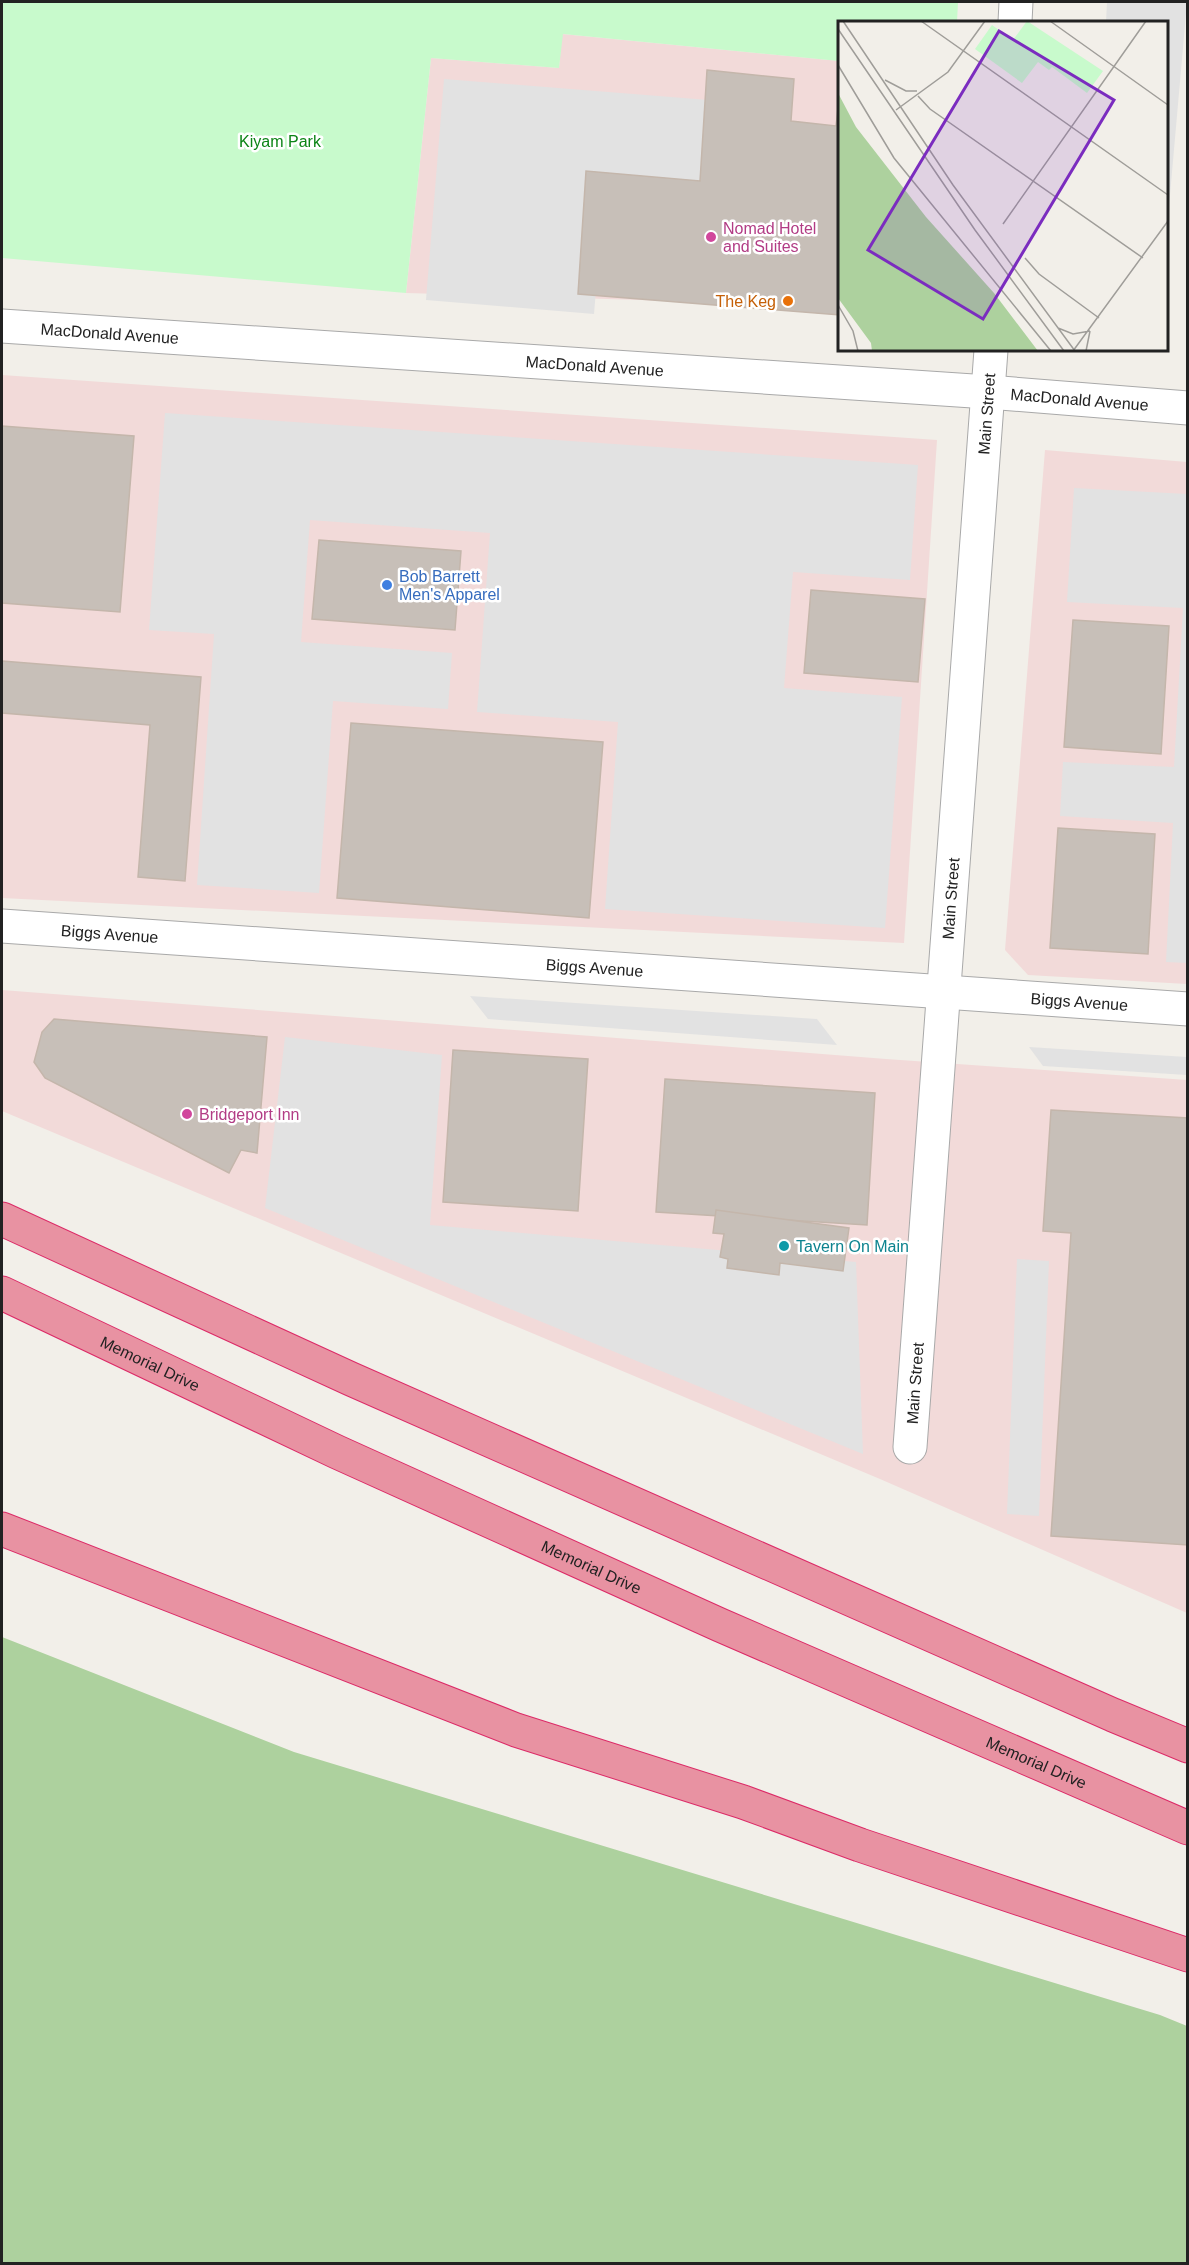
<svg xmlns="http://www.w3.org/2000/svg" width="1189" height="2265" font-family="Arial,sans-serif">
<rect width="100%" height="100%" fill="#f2efe9"/>
<!-- commercial -->
<g fill="#f2dad9">
<polygon points="562,34 839,61 839,306 406,293 431,58 559,68"/>
<polygon points="2,375 937,440 904,943 2,898"/>
<polygon points="1045,450 1187,462 1187,984 1028,975 1005,950"/>
<polygon points="2,990 886,1059 1187,1080 1187,1613 880,1479 2,1111"/>
</g>
<!-- forest -->
<polygon fill="#add19e" points="2,1637 294,1752 1160,2015 1187,2026 1187,2263 2,2263"/>
<!-- park -->
<polygon fill="#c8facc" points="2,2 958,2 957,22 840,22 839,61 563,34 559,68 431,58 406,293 2,258"/>
<!-- parking -->
<g fill="#e2e2e2">
<polygon points="1107,2 1187,2 1167,229 1166,22 1106,22"/>
<polygon points="444,79 721,101 714,191 605,182 594,314 426,300"/>
<polygon points="165,413 918,465 910,580 793,572 784,688 902,697 885,928 605,909 618,722 477,712 490,533 310,520 301,642 452,653 448,709 333,701 319,893 197,885 214,634 149,630"/>
<polygon points="1074,488 1187,494 1187,963 1166,962 1173,823 1060,816 1063,762 1174,767 1183,608 1067,602"/>
<polygon points="470,996 817,1019 837,1045 488,1019"/>
<polygon points="285,1037 442,1055 430,1225 856,1262 863,1454 265,1208"/>
<polygon points="1029,1047 1187,1057 1187,1075 1043,1066"/>
<polygon points="1017,1259 1049,1261 1039,1516 1007,1514"/>
</g>
<!-- building -->
<g fill="#c7bfb8" stroke="#c4b6ab" stroke-width="1.5">
<polygon points="707,70 794,79 791,121 836,126 840,91 840,315 578,294 586,171 700,181"/>
<polygon points="2,426 134,436 120,612 2,603"/>
<polygon points="319,540 461,551 455,630 312,619"/>
<polygon points="811,590 925,599 918,682 804,673"/>
<polygon points="1073,620 1169,626 1161,754 1064,747"/>
<polygon points="2,661 201,677 185,881 138,877 150,725 2,713"/>
<polygon points="351,723 603,742 589,918 337,898"/>
<polygon points="1058,828 1155,834 1148,954 1050,948"/>
<polygon points="54,1019 267,1037 257,1153 241,1150 229,1173 45,1078 34,1062 42,1032"/>
<polygon points="453,1050 588,1059 578,1211 443,1202"/>
<polygon points="665,1079 875,1093 867,1225 656,1212"/>
<polygon points="1051,1110 1188,1118 1188,1545 1051,1536 1071,1233 1043,1231"/>
<polygon points="716,1210 849,1228 843,1271 780,1263 779,1275 727,1268 728,1259 720,1257 724,1234 713,1233"/>
</g>
<g fill="none" stroke-linecap="round" stroke-linejoin="round">
<defs>
<g id="street">
<polyline points="1015,22 1016,2"/>
<path id="s1" d="M2,326L988,392L1188,408"/>
<path id="s2" d="M2,926L1188,1009"/>
<path id="s3" d="M910,1447L991,350"/>
</g>
<g id="highway">
<polyline points="2,1219 351,1379 1113,1715 1188,1746"/>
<path id="s4" d="M2,1293L337,1452L720,1625L1188,1828"/>
<polyline points="2,1529 516,1730 743,1802 860,1845 1188,1955"/>
</g>
</defs>
<!-- street casing -->
<use href="#street" stroke="#a9a9a9" stroke-width="35"/>
<!-- highway casing -->
<use href="#highway" stroke="#dc2a67" stroke-width="35"/>
<!-- street -->
<use href="#street" stroke="#fff" stroke-width="33"/>
<!-- highway -->
<use href="#highway" stroke="#e892a2" stroke-width="33"/>
</g>
<!-- markers -->
<g fill="#d1479c" stroke="#fff" stroke-width="2">
<circle cx="711" cy="237" r="6"/>
<circle cx="187" cy="1114" r="6"/>
</g>
<circle fill="#e8710a" stroke="#fff" stroke-width="2" cx="788" cy="301" r="6"/>
<circle fill="#3f7fe0" stroke="#fff" stroke-width="2" cx="387" cy="585" r="6"/>
<circle fill="#0f9aa8" stroke="#fff" stroke-width="2" cx="784" cy="1246" r="6"/>
<g text-anchor="middle" stroke-width="5" stroke-linejoin="round" paint-order="stroke">
<!-- park labels -->
<g font-size="16" fill="#0c8416" stroke="#fff">
<text x="280" y="147">Kiyam Park</text>
</g>
<!-- hotel labels -->
<g font-size="16" fill="#b23c85" stroke="#fff" text-anchor="start">
<text x="723" y="234">Nomad Hotel<tspan x="723" dy="18">and Suites</tspan></text>
<text x="199" y="1120">Bridgeport Inn</text>
</g>
<!-- food labels -->
<g font-size="16" fill="#c56008" stroke="#fff" text-anchor="end">
<text x="776" y="307">The Keg</text>
</g>
<!-- street labels -->
<g font-size="16" fill="#222" stroke="#fff">
<text dy="6" stroke="none"><textPath href="#s1" startOffset="108">MacDonald Avenue</textPath></text>
<text dy="6" stroke="none"><textPath href="#s1" startOffset="594">MacDonald Avenue</textPath></text>
<text dy="6" stroke="none"><textPath href="#s1" startOffset="1080">MacDonald Avenue</textPath></text>
<text dy="6" stroke="none"><textPath href="#s3" startOffset="1036">Main Street</textPath></text>
<text dy="6" stroke="none"><textPath href="#s3" startOffset="550">Main Street</textPath></text>
<text dy="6" stroke="none"><textPath href="#s2" startOffset="108">Biggs Avenue</textPath></text>
<text dy="6" stroke="none"><textPath href="#s2" startOffset="594">Biggs Avenue</textPath></text>
<text dy="6" stroke="none"><textPath href="#s2" startOffset="1080">Biggs Avenue</textPath></text>
<text dy="6" stroke="none"><textPath href="#s4" startOffset="164">Memorial Drive</textPath></text>
<text dy="6" stroke="none"><textPath href="#s3" startOffset="64">Main Street</textPath></text>
<text dy="6" stroke="none"><textPath href="#s4" startOffset="650">Memorial Drive</textPath></text>
<text dy="6" stroke="none"><textPath href="#s4" startOffset="1136">Memorial Drive</textPath></text>
</g>
<!-- shop labels -->
<g font-size="16" fill="#366cbe" stroke="#fff" text-anchor="start">
<text x="399" y="582">Bob Barrett<tspan x="399" dy="18">Men's Apparel</tspan></text>
</g>
<!-- culture labels -->
<g font-size="16" fill="#0d838f" stroke="#fff" text-anchor="start">
<text x="796" y="1252">Tavern On Main</text>
</g>
</g>
<!-- overview -->
<g transform="translate(838 21)">
<rect width="330" height="330" fill="#f2efe9"/>
<path d="M0,72L18,106L88,196L156,272L200,330H34L33,322L0,277Z" fill="#add19e"/>
<path d="M189,0L265,50L249,72L214,46L211,49L200,41L184,62L137,28L154,4L175,19Z" fill="#c8facc"/>
<path fill="none" stroke="#9f9d99" stroke-width="1.5" d="M5,0L115,164L237,330M83,0L330,174M212,0L330,84M0,8L137,209L226,330M0,44L56,137L213,330M47,59L68,70H79M80,75L92,88L305,237M58,89L110,51L147,0M165,203L308,0M187,237L201,253L261,297M0,284L15,310L20,330M220,307L235,313L252,310M235,330L330,200M248,330L252,310"/>
<path fill="#7b2cbf" fill-opacity="0.15" stroke="#7b2cbf" stroke-width="3" d="M161,10L276,79L145,298L30,229Z"/>
<rect width="330" height="330" fill="none" stroke="#222" stroke-width="3"/>
</g>
<!-- border -->
<rect width="1189" height="2265" fill="none" stroke="#222222" stroke-width="6"/>
</svg>
